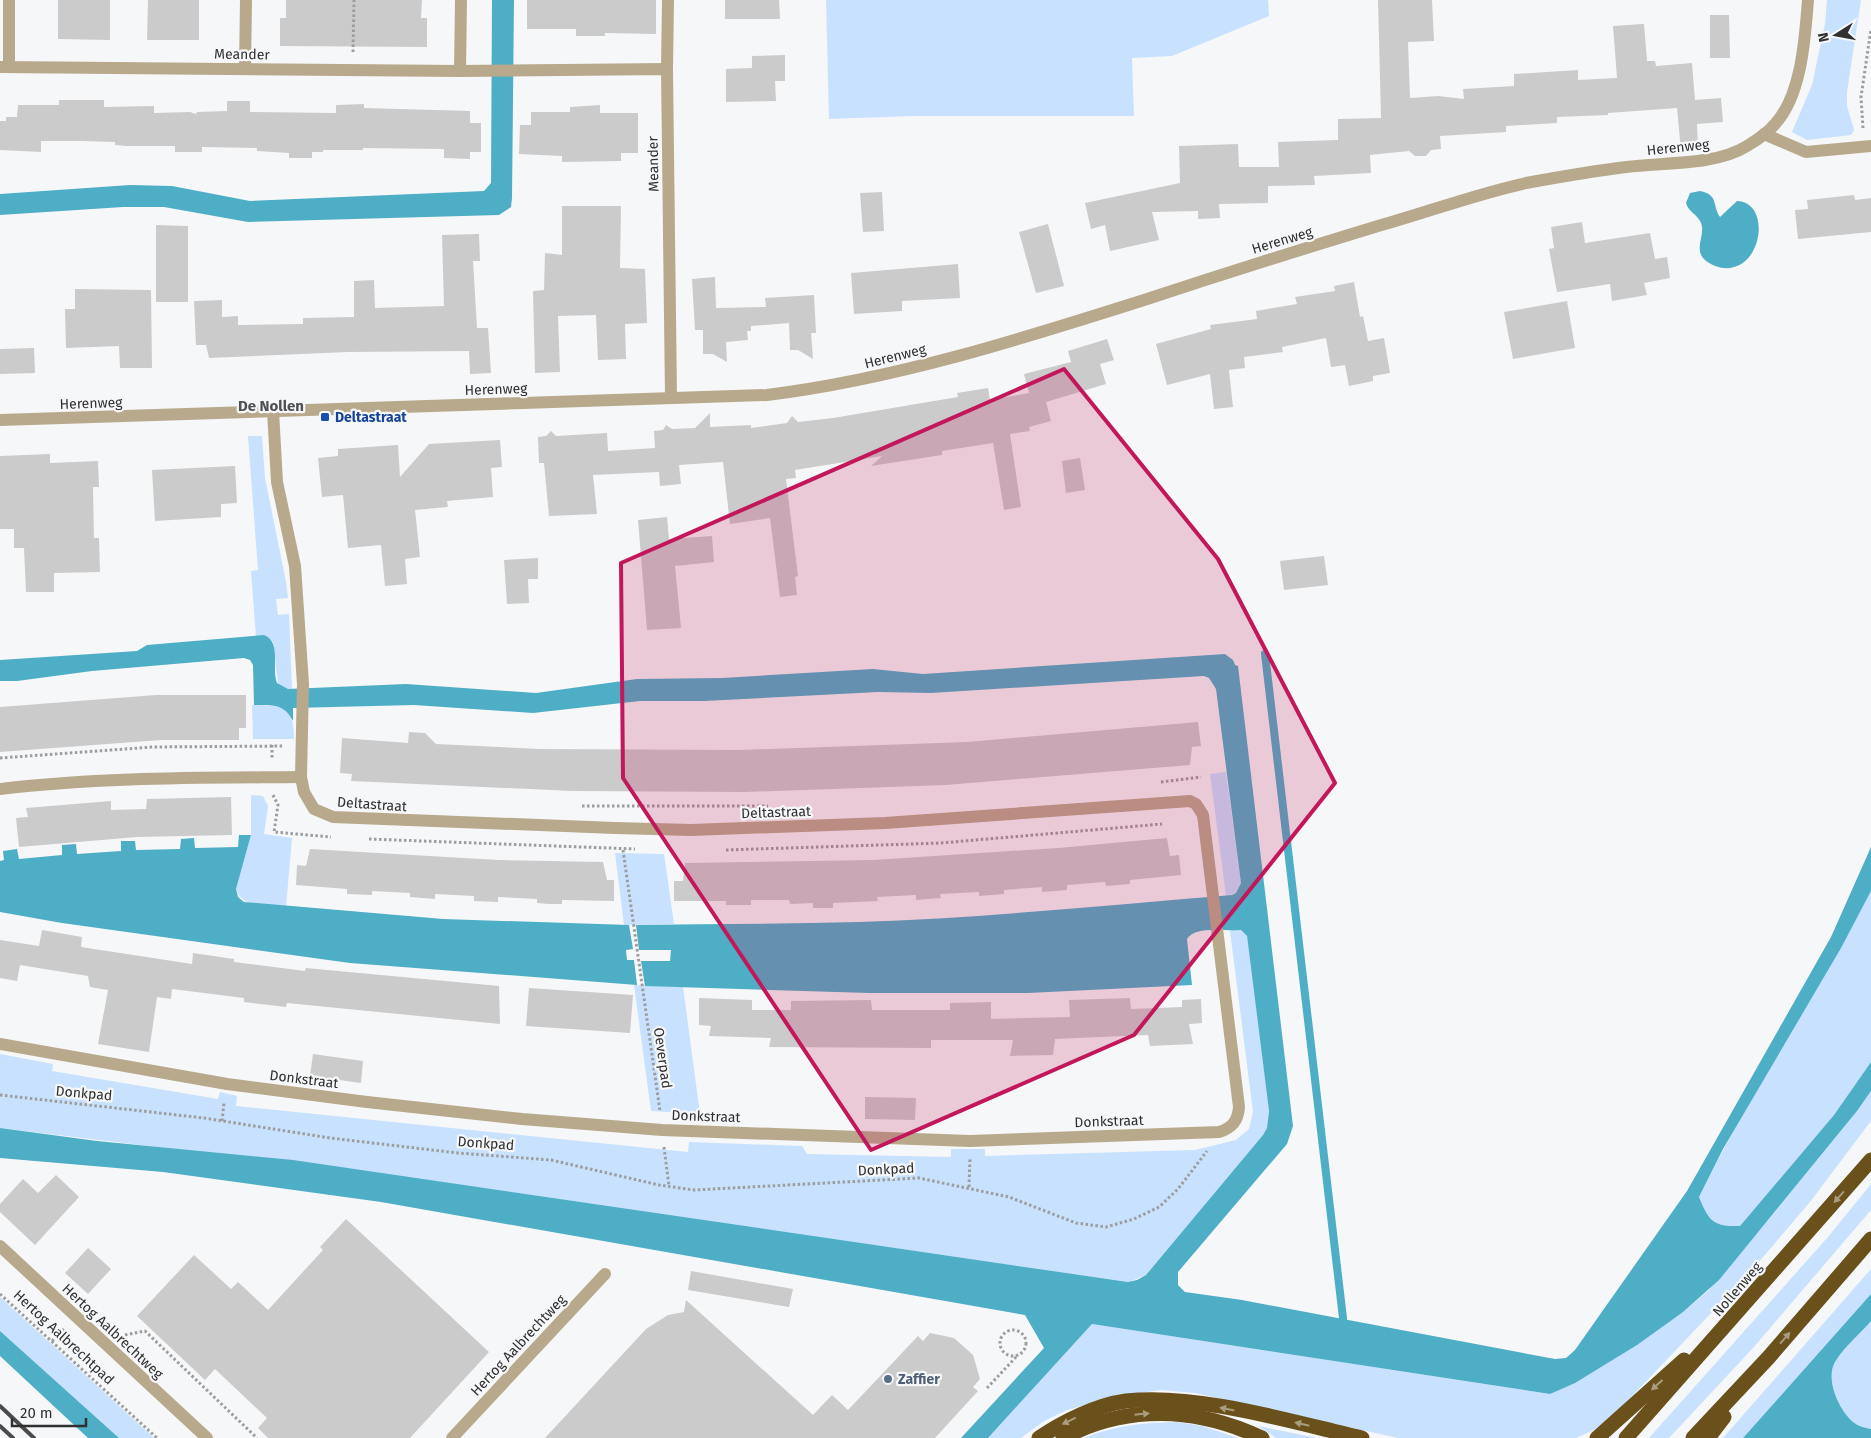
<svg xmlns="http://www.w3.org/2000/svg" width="1871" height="1438" font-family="'Fira Sans',sans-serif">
<rect width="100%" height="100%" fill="#f6f7f8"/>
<!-- green -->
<g fill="#c7e1fe">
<polygon points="826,0 1268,0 1269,16 1172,56 1132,58 1134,116 912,116 829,119"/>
<polygon points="1827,0 1861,0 1847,92 1847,106 1854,130 1851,135 1807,140 1792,132 1812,85 1825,24"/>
<polygon points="248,436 262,436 265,478 286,582 288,598 276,599 278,615 289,614 292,689 284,689 278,683 273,642 264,635 256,637 251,571 258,570"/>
<path d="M252,705C281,705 294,706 294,739H253Z"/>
<polygon points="1226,772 1241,883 1236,893 1226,896 1210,774"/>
<path d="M251,795L263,796L268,806L264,834L292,838L286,907C269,906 242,909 236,889L251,835Z"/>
<polygon points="615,853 664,854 674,924 624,925"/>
<path d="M1871,891V1062L1834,1115L1740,1226C1713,1227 1709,1221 1699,1197C1751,1092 1816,994 1871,891Z"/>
<polygon points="1241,930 1247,936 1269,1111 1267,1128 1263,1135 1146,1275 1129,1282 379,1174 0,1128 0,1054 53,1064 52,1071 218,1099 220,1092 237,1096 236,1106 688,1152 689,1142 802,1146 807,1154 951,1157 951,1149 985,1149 985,1156 1195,1150 1236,1140 1249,1129 1253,1112 1230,931"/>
<polygon points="634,985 683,987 700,1114 651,1111"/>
<polygon points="1871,1091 1871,1121 1810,1202 1752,1270 1616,1413 1594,1430 1576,1438 1398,1438 1195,1393 1161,1390 1116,1396 1067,1410 1044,1421 1021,1438 988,1438 1092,1324 1550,1394 1683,1312 1708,1291 1770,1218 1857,1111"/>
<polygon points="1871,1184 1871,1210 1753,1348 1669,1438 1649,1438 1828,1237"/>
<polygon points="1871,1269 1871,1294 1743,1438 1723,1438"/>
<polygon points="0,1297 154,1438 119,1438 0,1331"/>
<path d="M1871,1321V1429C1865,1428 1858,1426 1853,1422C1839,1410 1825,1379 1835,1362C1844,1347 1860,1334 1871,1321Z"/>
<path d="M1177,1422L1202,1426L1238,1438H1084C1115,1425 1145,1423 1177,1422Z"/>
<polygon points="1258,1426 1317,1438 1276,1438"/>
</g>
<!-- water -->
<g fill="#4eaec6">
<polygon points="492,0 514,0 512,198 511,207 499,215 248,222 164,207 123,207 0,215 0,194 130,185 172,186 250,201 484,191 491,183"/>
<path d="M1700,191C1719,195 1712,205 1720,217L1737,201C1772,202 1763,272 1723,268C1716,267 1707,263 1703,258C1694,246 1707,233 1700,221C1696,214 1688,211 1686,203L1690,193Z"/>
<path d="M264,635C282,642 271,668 277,683L288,689L406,684L536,693L637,679L722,678L873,669L923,674L1225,654L1233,660L1235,665L1238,666L1293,1126L1287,1144L1178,1272V1285L1185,1292L1242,1300L1555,1359L1566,1358L1575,1350L1687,1191L1831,937L1871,847V891L1841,948L1723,1149L1699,1197C1709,1221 1713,1227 1740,1226L1834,1115L1871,1062V1091L1857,1111L1719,1280L1683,1312L1637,1345L1575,1383L1550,1394L1092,1324L988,1438H961L1044,1348L1025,1315L381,1202L163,1172L0,1158V1128L97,1141L293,1160L1128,1282L1137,1280L1146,1275L1263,1135L1267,1128L1269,1111L1247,936L1241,930C1226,932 1195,925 1187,939L1192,985L1028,993H869L645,986L641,961H670L671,950H639L636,925C710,924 784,924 859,922C983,918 1108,905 1232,895L1236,893L1241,883L1216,689L1209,678L1204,676L931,693L878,692L704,701H640L533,713L414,705L293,708V721C284,703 271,705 254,705L253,665L250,660L244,658L92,671L17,681H0V660L137,651L147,645Z"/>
<polygon points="239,835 251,835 236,889 238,897 244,902 443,919 629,925 633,949 626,950 627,960 634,960 637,985 350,963 62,923 0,912 0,861 4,860 3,851 17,849 19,859 62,855 62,845 76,844 77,854 121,851 121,841 135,841 136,850 180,849 181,839 194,838 195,848 238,847"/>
<path d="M1871,1294V1321C1860,1334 1844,1347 1835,1362C1825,1379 1839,1410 1853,1422C1858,1426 1865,1428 1871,1429V1438H1743Z"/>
<polygon points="0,1331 119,1438 88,1438 0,1356"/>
</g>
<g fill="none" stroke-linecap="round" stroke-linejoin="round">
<!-- stream -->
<polyline stroke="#4eaec6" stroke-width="8" points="1265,654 1343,1318"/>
</g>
<!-- building -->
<g fill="#cccbcc">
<polygon points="58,0 110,0 110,40 58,39"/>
<polygon points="148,0 199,0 199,40 147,40"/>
<polygon points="286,0 422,0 421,18 427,18 427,47 280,46 280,18 286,18"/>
<polygon points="527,0 656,0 656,34 605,33 605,36 576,36 576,29 527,29"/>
<polygon points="725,0 779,0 780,19 725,19"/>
<polygon points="1378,0 1432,0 1434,41 1408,42 1410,98 1438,96 1464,99 1463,89 1514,86 1514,74 1578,70 1578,80 1617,78 1613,26 1642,24 1644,24 1647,61 1655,61 1656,66 1692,63 1695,100 1721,98 1723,122 1697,124 1698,149 1681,151 1677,108 1608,113 1608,115 1557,117 1557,123 1506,126 1506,132 1440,136 1441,149 1431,150 1426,156 1415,156 1409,151 1370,155 1371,173 1314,176 1315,185 1268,186 1268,203 1219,204 1220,218 1198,219 1198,211 1152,212 1159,240 1110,251 1105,225 1091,229 1085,203 1180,183 1179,146 1238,144 1239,167 1279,167 1278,142 1338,140 1338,119 1381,118"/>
<polygon points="1710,15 1729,15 1730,58 1710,58"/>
<polygon points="785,55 785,81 775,81 776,101 726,102 726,69 752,68 752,56"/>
<polygon points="59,100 104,100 104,107 154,106 154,113 190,112 196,114 197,112 227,111 227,101 250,101 250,112 336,113 336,105 364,104 364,108 470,111 470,123 481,123 481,152 470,152 470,159 444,158 444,149 363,148 363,150 323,150 323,152 312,152 312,158 289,158 289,153 257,151 257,148 202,147 202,152 175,152 175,146 127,146 115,145 115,142 81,141 41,141 41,152 0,150 0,121 6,121 6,117 17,117 18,105 59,105"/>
<polygon points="600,105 600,113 638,113 638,153 621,153 621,161 562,162 562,156 519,154 520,125 531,125 531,112 570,112 570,107"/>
<polygon points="882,192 884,231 863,232 860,193"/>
<polygon points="1854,195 1855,200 1871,198 1871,232 1798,239 1795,210 1808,209 1807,200"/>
<polygon points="562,206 621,206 620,268 645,269 647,323 625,324 626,359 598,360 596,315 558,316 560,372 535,373 533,291 544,290 545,253 562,255"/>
<polygon points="1582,222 1585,243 1650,233 1655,259 1667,257 1670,278 1644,283 1647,295 1612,301 1610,284 1557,292 1549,249 1554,248 1551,227"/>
<polygon points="1048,224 1064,286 1036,293 1019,232"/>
<polygon points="156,225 188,226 188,302 156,302"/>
<polygon points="479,234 480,261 473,261 477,328 488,328 491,373 470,374 469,351 348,352 209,358 206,345 196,345 194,301 222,300 222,317 238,316 238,325 303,324 303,318 354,317 354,281 374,280 375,308 444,306 442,235"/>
<polygon points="958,264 960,298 902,301 902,311 854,314 851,273"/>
<polygon points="715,277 716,308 766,307 765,298 814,295 816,333 811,333 813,359 798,350 790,350 789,323 751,326 751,331 747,331 748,340 726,342 727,362 713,354 703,354 703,330 695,330 692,279"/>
<polygon points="1354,282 1360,317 1363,316 1368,341 1384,338 1390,373 1373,376 1373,381 1349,386 1345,365 1331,367 1326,338 1282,347 1283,352 1244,357 1245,368 1229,370 1233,407 1214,409 1210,374 1167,385 1156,344 1211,329 1210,325 1257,319 1256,311 1297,304 1295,297 1335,291 1334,286"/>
<polygon points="75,289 151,290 152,368 120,368 119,346 66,348 65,309 75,309"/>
<polygon points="1567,301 1575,348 1513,359 1504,312"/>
<polygon points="1107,339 1114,360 1100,364 1106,384 1046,402 1051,421 1029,427 1030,431 1010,434 1021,507 1004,510 993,443 942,451 942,455 871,466 882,456 795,470 796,478 786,479 798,576 795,577 797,595 780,597 770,518 730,524 723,462 679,465 681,484 660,486 659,472 593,475 597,514 549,516 544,463 539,463 538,437 546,436 551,431 556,436 607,433 608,451 655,448 654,431 663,430 666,425 672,429 695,428 710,413 710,427 751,425 751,428 787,423 792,416 798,422 833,418 958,397 957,393 988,388 990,400 1029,393 1024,374 1071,362 1068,351"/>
<polygon points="34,348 35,373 0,374 0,349"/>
<polygon points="500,440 502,467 491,468 493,497 447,501 448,507 415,510 420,557 405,559 407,584 385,586 381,545 348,548 343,495 322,497 318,458 338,456 338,449 398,445 400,477 429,444"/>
<polygon points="50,454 50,463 98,461 99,487 93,487 94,538 99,538 100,572 54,573 54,592 26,592 24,548 14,548 14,529 0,529 0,456"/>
<polygon points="1080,458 1085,490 1066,493 1062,461"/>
<polygon points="235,466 237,503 221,504 221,517 155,521 152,470"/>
<polygon points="667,517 669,539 712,536 714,562 675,566 681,628 647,630 638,520"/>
<polygon points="1324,556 1328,585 1284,590 1280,561"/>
<polygon points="538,558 538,579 528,579 529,603 507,604 504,560"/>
<polygon points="156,695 246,695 246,728 239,728 239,740 161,740 0,752 0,707"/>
<polygon points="1198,722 1201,746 1192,747 1190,765 946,785 745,792 572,791 351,781 352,774 340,773 342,738 408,743 409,732 425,733 436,744 540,749 738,750 967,742"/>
<polygon points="231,797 232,835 137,837 19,847 16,818 28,817 26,808 111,801 111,810 146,809 147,799"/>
<polygon points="1167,838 1170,856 1179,855 1181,875 1130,880 1130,884 1106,886 1105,882 1067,885 1067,890 1055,891 1042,892 1042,887 1004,890 1004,894 979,896 979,892 940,894 941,898 916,900 916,895 877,897 878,901 833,903 833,908 813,908 813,903 790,904 789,900 751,900 751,905 726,905 726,901 674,901 674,881 683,881 685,863 873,860 1058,848"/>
<polygon points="310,849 498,860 603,862 607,880 614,880 614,901 562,900 562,904 549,904 537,903 537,899 498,897 498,902 474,901 474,896 435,894 435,899 410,897 410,893 372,891 372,895 347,894 347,889 296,885 297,865 306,866"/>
<polygon points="42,930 82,937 81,947 192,964 193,953 234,959 234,962 305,971 306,968 499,986 500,1024 287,1003 286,1007 244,1002 244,998 172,989 171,999 157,997 149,1052 98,1044 108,990 90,987 88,976 20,965 17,981 0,978 0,940 39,946"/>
<polygon points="529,988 633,995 630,1033 526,1026"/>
<polygon points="699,998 752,1000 752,1010 791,1010 791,1001 871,1000 872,1010 950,1010 950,1003 991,1002 991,1019 1070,1017 1069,1000 1130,998 1131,1009 1182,1007 1182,1000 1201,999 1202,1023 1189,1024 1193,1044 1150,1046 1148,1035 1055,1039 1053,1055 1010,1056 1013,1040 931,1040 931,1048 769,1047 771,1038 709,1036 711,1026 699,1025"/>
<polygon points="313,1054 363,1061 361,1083 310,1076"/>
<polygon points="865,1097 916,1098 915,1120 865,1119"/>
<polygon points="56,1175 79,1197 35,1245 0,1212 0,1204 23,1179 38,1193"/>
<polygon points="346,1219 489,1352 410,1438 268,1438 258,1428 267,1418 215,1369 205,1380 137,1316 194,1255 231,1289 238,1282 268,1310 323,1250 320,1247"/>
<polygon points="88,1248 111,1269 88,1294 65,1273"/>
<polygon points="691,1271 793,1289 789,1307 688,1290"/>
<polygon points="686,1300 813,1415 832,1395 848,1410 918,1336 923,1341 930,1333 954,1338 973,1355 980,1379 973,1387 978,1391 935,1438 545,1438 646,1329 668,1315 684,1312"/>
</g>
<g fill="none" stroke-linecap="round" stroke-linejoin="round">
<!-- path -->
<g stroke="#9d9d9e" stroke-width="3" stroke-dasharray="2.5 2.5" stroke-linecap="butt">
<polyline points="353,52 354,0"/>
<polyline points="1863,128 1861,97 1871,29"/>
<polyline points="272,745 272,760"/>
<polyline points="0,758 153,747 284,746"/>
<polyline points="1161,782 1201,777"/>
<polyline points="273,795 278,805 274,832 331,837"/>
<polyline points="582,806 768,806"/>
<polyline points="369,839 635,849"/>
<polyline points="623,850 660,1111"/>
<polyline points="726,850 941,843 1162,824"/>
<polyline points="0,1095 204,1118 330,1138 458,1153 551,1160 659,1185 694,1190 919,1178 1009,1197 1076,1223 1106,1227 1134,1219 1159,1207 1178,1189 1207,1151"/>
<polyline points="222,1121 224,1102"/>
<polyline points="664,1147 669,1186"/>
<polyline points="969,1187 970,1158"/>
<polyline points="0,1294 157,1438"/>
<circle cx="1013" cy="1343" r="13"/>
<polyline points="125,1335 145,1331 257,1438"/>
<polyline points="52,1341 64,1329"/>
<polyline points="987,1388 1018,1355"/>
</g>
<!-- minor -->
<g stroke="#b8a98c" stroke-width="12">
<polyline points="0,67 460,71 667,69 671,398"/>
<polyline points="9,67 9,0"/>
<polyline points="245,69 246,0"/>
<polyline points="667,69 668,0"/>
<polyline points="460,71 461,0"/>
<polyline points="1764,134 1806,152 1871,146"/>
<path d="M0,420L767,395C895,379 1018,340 1141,301C1220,275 1299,250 1378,226C1428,212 1476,194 1526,183C1559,177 1593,171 1626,167C1663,162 1715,166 1747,146C1757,140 1768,133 1775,124C1802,95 1805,37 1808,0"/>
<path d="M0,789C100,777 200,778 301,777"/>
<path d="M0,1044L227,1084L367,1102L522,1119L662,1130L970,1141L1219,1132C1232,1128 1238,1121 1239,1107L1203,815L1196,804L1190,801L885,823L691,830L615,828L333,817L314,809L304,792L301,777L303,684L295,566L277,482L273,411"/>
<polyline points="0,1246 207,1438"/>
<polyline points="452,1438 605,1274"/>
</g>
<!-- highway -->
<g stroke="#6a511c" stroke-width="15">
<path d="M1039,1438C1064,1421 1097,1405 1126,1401C1197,1393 1292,1422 1362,1438"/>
<path d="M1063,1438C1127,1404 1196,1407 1262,1438"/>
<polyline points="1597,1438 1684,1360"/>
<polyline points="1626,1438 1871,1160"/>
<polyline points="1693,1438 1769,1357 1871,1239"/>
<polyline points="1708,1438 1724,1417"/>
</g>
<!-- rail -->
<g stroke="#4b4b4c" stroke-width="4">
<polyline points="0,1406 34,1438"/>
<polyline points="0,1426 13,1438"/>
</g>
</g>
<!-- one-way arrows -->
<defs><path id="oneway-solid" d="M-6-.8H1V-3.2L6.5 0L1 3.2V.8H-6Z" transform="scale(1.25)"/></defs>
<g fill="#a99c7f">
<use href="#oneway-solid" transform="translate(1839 1197) rotate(131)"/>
<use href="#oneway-solid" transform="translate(1785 1338) rotate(-49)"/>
<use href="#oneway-solid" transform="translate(1657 1385) rotate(138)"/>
<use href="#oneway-solid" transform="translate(1227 1409) rotate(-169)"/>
<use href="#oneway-solid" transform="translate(1142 1414) rotate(-6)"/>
<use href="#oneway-solid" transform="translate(1069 1421) rotate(154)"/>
<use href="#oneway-solid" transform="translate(1302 1424) rotate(-167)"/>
</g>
<!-- marked area -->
<path fill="#c2185b" fill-opacity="0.2" stroke="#c2185b" stroke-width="4" stroke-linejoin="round" d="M1064,369L1218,559L1335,783L1134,1035L871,1150L623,778L621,563Z"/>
<!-- markers -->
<rect fill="#1a4fb4" stroke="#f6f7f8" stroke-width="2" x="320" y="412" width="10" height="10" rx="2.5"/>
<circle fill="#5c6f8a" stroke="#f6f7f8" stroke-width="2" cx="888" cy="1379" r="5"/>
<g text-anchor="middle" stroke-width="4.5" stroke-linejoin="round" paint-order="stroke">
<!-- street labels -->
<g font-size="14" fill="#303031" stroke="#f6f7f8">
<text transform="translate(242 54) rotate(1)" y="5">Meander</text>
<text transform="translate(1678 147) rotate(-6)" y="5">Herenweg</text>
<text transform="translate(653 164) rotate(-91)" y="5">Meander</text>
<text transform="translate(1282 240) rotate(-17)" y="5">Herenweg</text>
<text transform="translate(895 356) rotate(-14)" y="5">Herenweg</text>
<text transform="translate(496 389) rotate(-2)" y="5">Herenweg</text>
<text transform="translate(91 403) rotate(-2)" y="5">Herenweg</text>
<text transform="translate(372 804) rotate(4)" y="5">Deltastraat</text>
<text transform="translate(776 812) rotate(-2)" y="5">Deltastraat</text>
<text transform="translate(663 1058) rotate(82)" y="5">Oeverpad</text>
<text transform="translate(304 1079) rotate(7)" y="5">Donkstraat</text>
<text transform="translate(84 1093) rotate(5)" y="5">Donkpad</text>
<text transform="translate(706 1116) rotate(2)" y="5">Donkstraat</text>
<text transform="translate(1109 1121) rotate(-2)" y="5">Donkstraat</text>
<text transform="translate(486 1143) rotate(4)" y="5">Donkpad</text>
<text transform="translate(886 1169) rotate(-3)" y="5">Donkpad</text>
<text transform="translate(1737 1289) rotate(-49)" y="5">Nollenweg</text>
<text transform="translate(113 1331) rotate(43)" y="5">Hertog Aalbrechtweg</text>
<text transform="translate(64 1337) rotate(43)" y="5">Hertog Aalbrechtpad</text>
<text transform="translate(518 1345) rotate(-47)" y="5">Hertog Aalbrechtweg</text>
</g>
<!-- transit labels -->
<g font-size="14" font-weight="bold" fill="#164399" stroke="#f6f7f8" text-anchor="start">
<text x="335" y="422">Deltastraat</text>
</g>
<!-- service labels -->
<g font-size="14" font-weight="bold" fill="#4e5e75" stroke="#f6f7f8" text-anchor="start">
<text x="898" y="1384">Zaffier</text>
</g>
<!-- neighbourhood labels -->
<g font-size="15" font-weight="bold" fill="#4f5051" stroke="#f6f7f8">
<text x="271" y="411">De Nollen</text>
</g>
</g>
<!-- north arrow -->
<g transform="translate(1836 35) rotate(259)" stroke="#f6f7f8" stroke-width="4" paint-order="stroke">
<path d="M0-4L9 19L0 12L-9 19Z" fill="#303031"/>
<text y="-8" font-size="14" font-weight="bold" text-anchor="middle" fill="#303031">N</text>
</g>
<!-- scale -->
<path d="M12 1418v8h74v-8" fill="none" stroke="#303031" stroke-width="2.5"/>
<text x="20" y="1418" font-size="15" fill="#303031" stroke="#f6f7f8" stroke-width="4" paint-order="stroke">20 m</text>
</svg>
